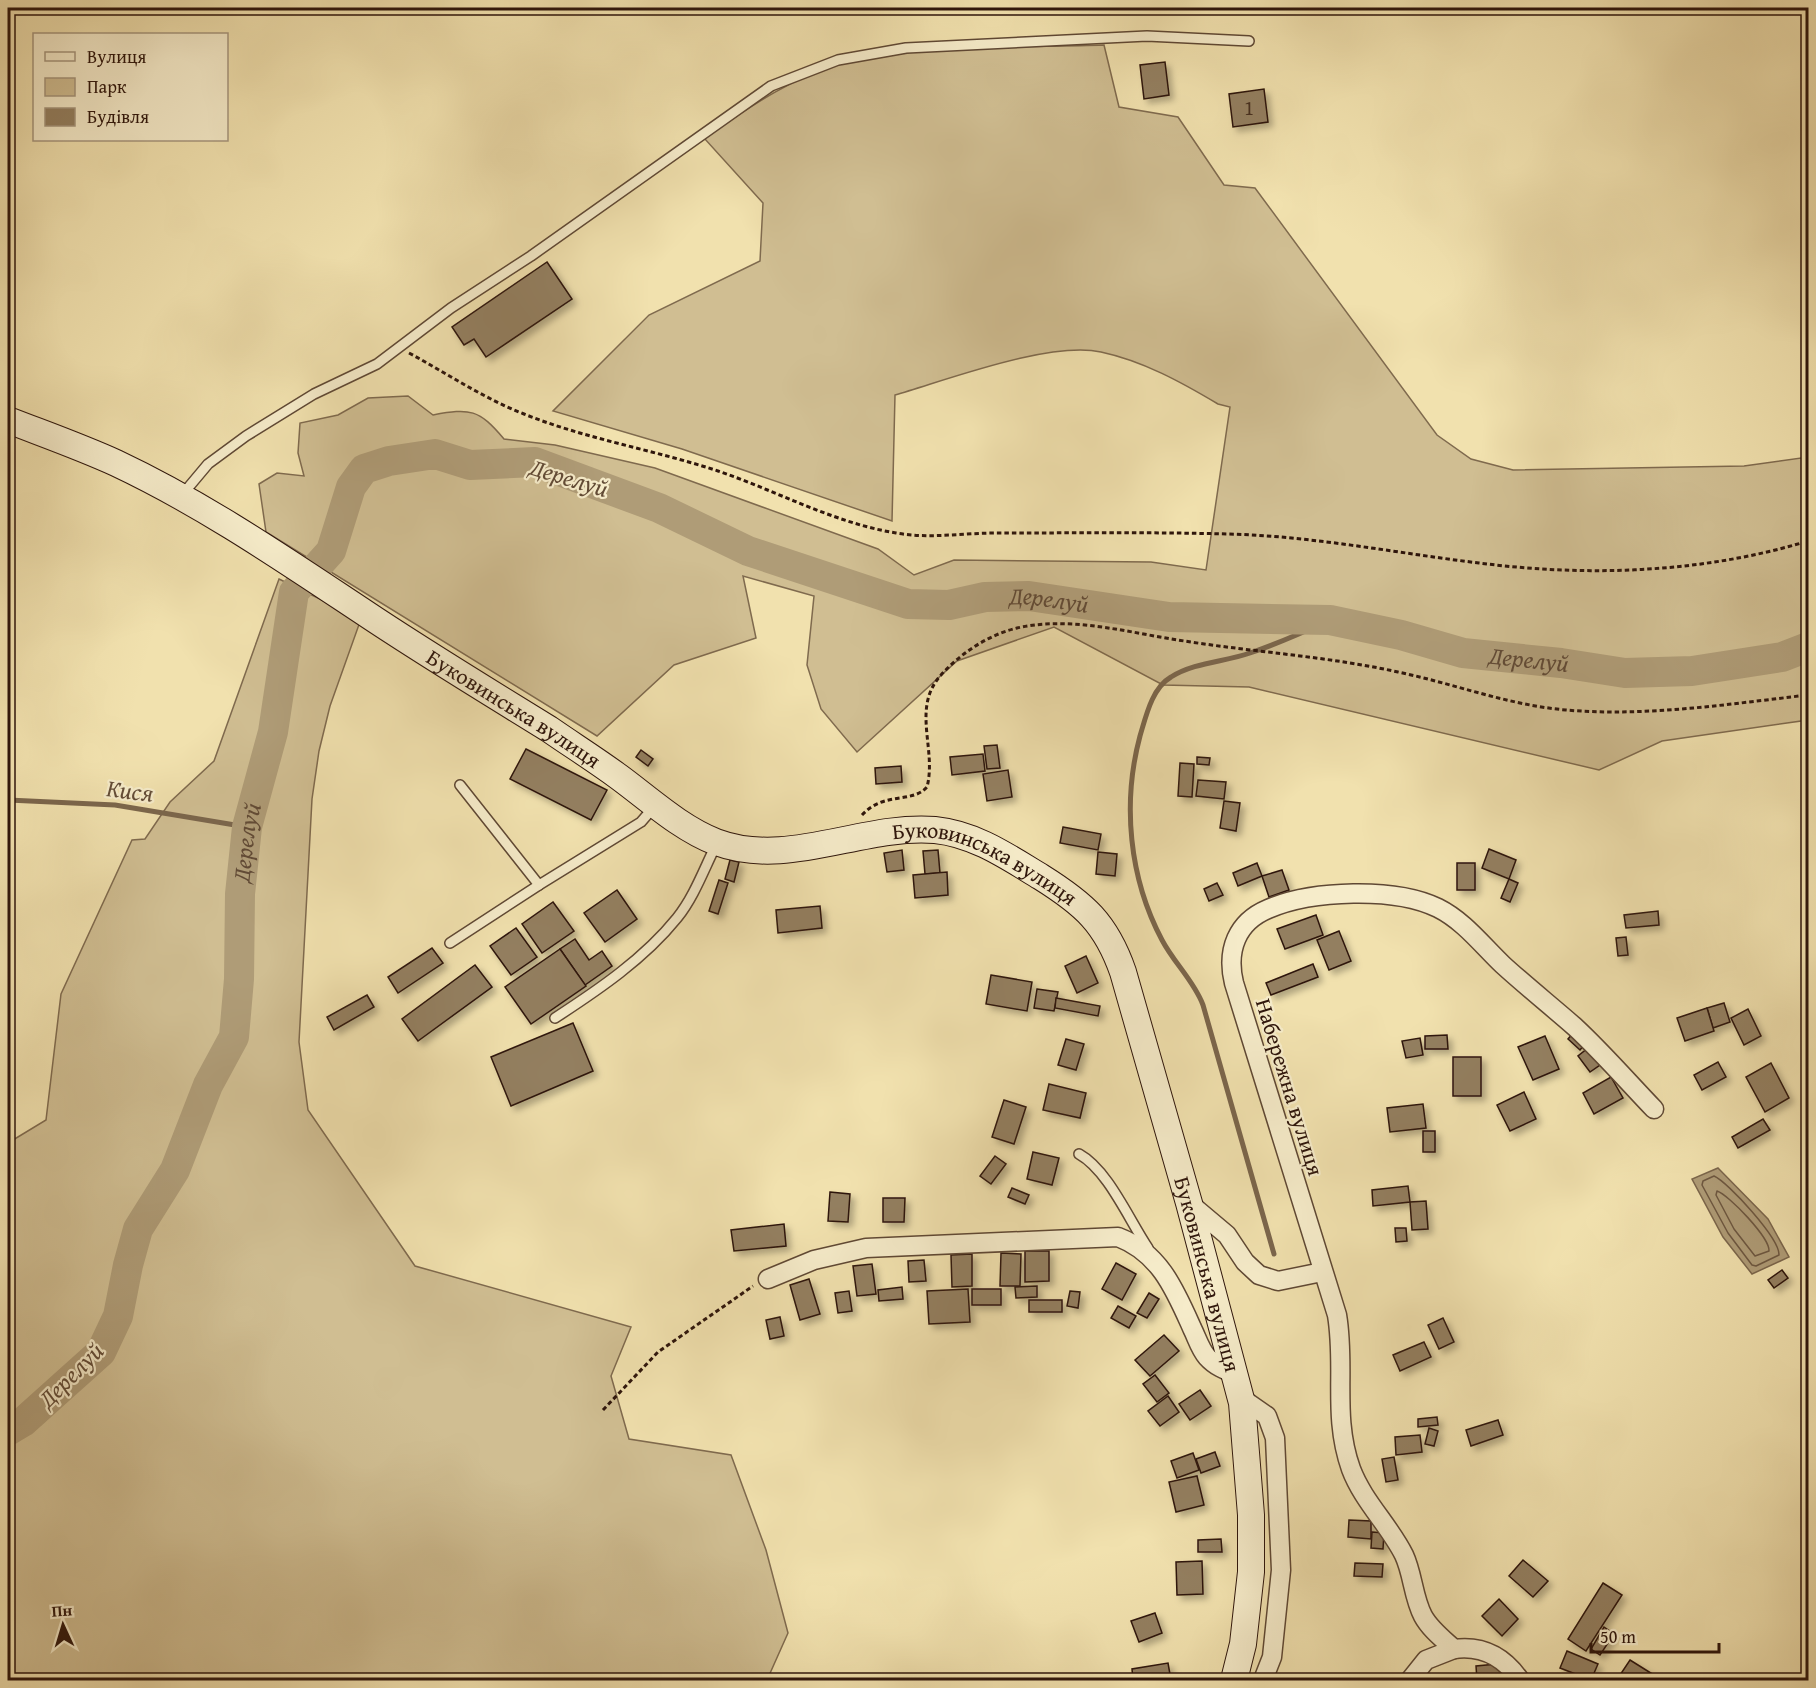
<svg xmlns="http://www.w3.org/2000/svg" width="1816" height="1688" font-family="'Gentium Book Plus',serif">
<defs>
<filter id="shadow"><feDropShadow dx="4.5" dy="4.5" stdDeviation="3" flood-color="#0004"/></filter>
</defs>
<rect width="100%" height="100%" fill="#f1e1ae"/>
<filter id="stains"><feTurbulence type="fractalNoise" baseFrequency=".00333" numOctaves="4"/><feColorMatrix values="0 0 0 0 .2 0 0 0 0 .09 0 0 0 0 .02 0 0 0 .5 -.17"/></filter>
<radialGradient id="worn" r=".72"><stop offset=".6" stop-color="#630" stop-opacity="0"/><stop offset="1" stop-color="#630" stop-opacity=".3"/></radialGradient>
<!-- green -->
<g fill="#d0be92" stroke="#7f6a4e" stroke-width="1.5">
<path d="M1104,45L1119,107L1178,117L1224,185L1255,188L1437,435L1471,459L1513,470L1744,466L1808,457V720L1662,741L1599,770L1249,687L1163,685L1054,627L957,661L857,752L821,709L807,665L814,596L743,576L756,638L674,665L597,736L266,532L259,484L277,473L304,476L298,453L300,423L338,415L368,398L408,396L433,415C470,408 479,409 504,439L555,445L655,468L878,549L914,575L954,560L1151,562L1206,570L1230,407L1218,404C1181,382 1143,361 1101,352C1049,341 947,380 895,395L892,521L682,449L553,411L649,315L760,261L763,203L704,138C747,109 790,78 840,64C918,44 1023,48 1104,45Z"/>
<polygon points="279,579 361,619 330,706 319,751 312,799 299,1042 308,1110 415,1266 631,1327 611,1376 629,1439 731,1455 766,1550 788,1633 767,1680 8,1680 8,1143 46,1120 61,994 132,840 145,839 170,802 214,761"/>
</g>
<!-- water -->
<polygon fill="#af9c77" stroke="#7b664c" stroke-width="1.5" points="1718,1168 1768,1219 1789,1257 1752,1274 1723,1237 1692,1179"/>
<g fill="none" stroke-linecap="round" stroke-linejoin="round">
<!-- shore -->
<g stroke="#6e5841" stroke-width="1.5">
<path d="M1714,1176C1728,1182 1780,1239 1779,1255L1756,1266L1752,1265L1728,1233L1702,1185L1703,1181Z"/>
<path d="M1717,1191C1729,1195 1770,1238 1769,1251L1755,1256L1734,1229L1716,1195Z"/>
</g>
<!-- stream -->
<g stroke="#7b664c" stroke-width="5">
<polyline points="8,800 115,805 247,827"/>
<path d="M1274,1254L1203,1005C1194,981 1174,963 1162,940C1129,878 1122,803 1140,736C1146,716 1152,688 1171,677C1195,662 1225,662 1250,653C1277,644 1304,632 1330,620"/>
</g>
<!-- river -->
<path stroke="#af9c77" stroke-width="30" id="s1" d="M8,1431L23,1422L101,1352L118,1316L128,1265L138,1229L175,1170L208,1085L234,1037L239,979L240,894L247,827L273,732L294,592L331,551L351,487L364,469L389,461L435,454L470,465L535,462L659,508L748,551L908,604L949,605L985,597L1029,596L1169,617L1330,620L1401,635L1463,653L1561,663L1625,673L1692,671L1782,657L1808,647"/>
</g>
<!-- building -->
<g fill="#937f60" stroke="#2e150b" stroke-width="1.5" filter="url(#shadow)">
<polygon points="1165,62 1169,95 1144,99 1140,65"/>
<polygon points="1264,89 1268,122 1233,127 1229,94"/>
<polygon points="547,262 572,299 486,357 474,339 464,345 452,327"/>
<polygon points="997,745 1000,768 987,769 984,746"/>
<polygon points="526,749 607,790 591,820 510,779"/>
<polygon points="641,750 653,759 648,766 636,757"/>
<polygon points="983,754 985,771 952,775 950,757"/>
<polygon points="1197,757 1210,758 1209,765 1197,764"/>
<polygon points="1180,763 1194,764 1192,797 1178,796"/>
<polygon points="901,766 902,782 876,784 875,768"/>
<polygon points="1008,770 1012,797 987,801 983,774"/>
<polygon points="1198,780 1226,782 1224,799 1196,796"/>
<polygon points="1224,801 1240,803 1236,831 1220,828"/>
<polygon points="1063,827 1101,834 1098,850 1060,843"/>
<polygon points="1489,849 1516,860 1509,879 1482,868"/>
<polygon points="902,850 904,870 887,872 884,853"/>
<polygon points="938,850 940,873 925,874 923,851"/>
<polygon points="1098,852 1117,854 1115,876 1096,874"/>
<polygon points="730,860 739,862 734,882 725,879"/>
<polygon points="1257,863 1262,876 1238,886 1233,873"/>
<rect x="1457" y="863" width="18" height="27"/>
<polygon points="1282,870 1289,890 1269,897 1262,876"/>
<polygon points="947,872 948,895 915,898 913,875"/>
<polygon points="1509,879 1518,883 1510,902 1501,898"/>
<polygon points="719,880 728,883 718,914 709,911"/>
<polygon points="1217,883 1223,895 1209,901 1204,889"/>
<polygon points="617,890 637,919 605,942 584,913"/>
<polygon points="553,902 574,931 542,953 522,924"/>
<polygon points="820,906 822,928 778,933 776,910"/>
<polygon points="1658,911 1659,925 1626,928 1624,915"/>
<polygon points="1316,915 1323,935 1285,949 1277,929"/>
<polygon points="516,928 537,957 511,975 490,946"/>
<polygon points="1339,931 1351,961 1329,970 1317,940"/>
<polygon points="1626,937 1628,955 1618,956 1616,938"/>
<polygon points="575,939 589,960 602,951 612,966 585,985 560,949"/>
<polygon points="432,948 443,963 398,993 388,977"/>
<polygon points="560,949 586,986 531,1024 505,987"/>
<polygon points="1086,956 1098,983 1077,993 1065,966"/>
<polygon points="1313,964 1318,977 1271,995 1266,983"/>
<polygon points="475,965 492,987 418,1041 402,1019"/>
<polygon points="991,975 1032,982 1027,1011 986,1004"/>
<polygon points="1037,989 1058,992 1054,1011 1034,1008"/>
<polygon points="367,995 374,1007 334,1030 327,1017"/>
<polygon points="1056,998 1100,1006 1098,1016 1055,1008"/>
<polygon points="1724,1003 1730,1022 1713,1028 1707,1008"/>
<polygon points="1707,1008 1714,1031 1685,1041 1677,1018"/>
<polygon points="1748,1009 1761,1036 1744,1045 1731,1018"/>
<polygon points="573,1023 593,1071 511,1106 491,1057"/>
<polygon points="1573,1033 1585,1044 1580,1050 1568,1039"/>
<polygon points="1447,1035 1448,1049 1425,1049 1425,1036"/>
<polygon points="1545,1036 1559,1069 1533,1080 1518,1047"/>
<polygon points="1420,1038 1423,1055 1406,1058 1402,1041"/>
<polygon points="1066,1039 1084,1044 1076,1070 1058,1065"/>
<polygon points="1588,1048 1600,1065 1590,1072 1578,1056"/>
<rect x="1453" y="1057" width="28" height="39"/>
<polygon points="1718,1062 1726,1077 1702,1090 1694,1075"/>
<polygon points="1771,1063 1789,1098 1765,1112 1746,1077"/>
<polygon points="1611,1077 1623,1098 1594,1114 1583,1093"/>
<polygon points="1049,1084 1086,1093 1080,1118 1043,1110"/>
<polygon points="1524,1092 1536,1119 1510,1131 1497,1105"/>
<polygon points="1004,1100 1026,1107 1014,1144 992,1137"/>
<polygon points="1423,1104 1426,1128 1390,1132 1387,1108"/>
<polygon points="1763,1119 1770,1130 1738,1148 1732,1137"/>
<rect x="1423" y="1131" width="12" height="21"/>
<polygon points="1033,1152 1059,1158 1052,1185 1027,1179"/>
<polygon points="995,1156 1006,1164 991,1184 980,1176"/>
<polygon points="1408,1186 1410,1202 1373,1206 1372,1190"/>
<polygon points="1012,1188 1029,1195 1025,1204 1008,1197"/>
<polygon points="830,1192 850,1194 848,1222 828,1221"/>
<polygon points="883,1198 905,1198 904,1222 883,1222"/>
<polygon points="1426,1201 1428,1229 1412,1230 1410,1202"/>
<polygon points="784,1224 786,1246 734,1251 731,1230"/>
<polygon points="1395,1228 1406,1228 1407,1241 1396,1242"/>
<polygon points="1025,1251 1049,1251 1049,1281 1025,1282"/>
<polygon points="1001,1253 1021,1254 1020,1286 1000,1286"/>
<polygon points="972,1254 972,1286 952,1287 951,1255"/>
<polygon points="924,1260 926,1281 909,1282 908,1261"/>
<polygon points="1116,1263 1136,1274 1122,1300 1102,1289"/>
<polygon points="872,1264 876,1294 857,1296 853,1266"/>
<polygon points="1782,1270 1788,1278 1774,1288 1768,1280"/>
<polygon points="809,1279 820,1314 800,1320 790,1285"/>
<polygon points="1037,1286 1037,1297 1016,1298 1015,1287"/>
<polygon points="902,1287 903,1299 879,1301 878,1290"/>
<polygon points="968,1289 970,1322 929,1324 927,1291"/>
<rect x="972" y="1289" width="29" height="16"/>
<polygon points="849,1291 852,1311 838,1313 835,1293"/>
<polygon points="1070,1291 1080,1292 1078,1308 1067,1306"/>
<polygon points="1149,1293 1159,1299 1147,1318 1137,1313"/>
<rect x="1029" y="1300" width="33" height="12"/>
<polygon points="1118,1306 1136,1316 1129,1328 1111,1318"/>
<polygon points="780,1317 784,1336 770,1339 766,1320"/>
<polygon points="1443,1318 1454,1342 1439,1349 1428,1325"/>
<polygon points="1164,1335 1179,1351 1150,1376 1135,1360"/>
<polygon points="1424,1342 1431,1357 1400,1371 1393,1355"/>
<polygon points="1155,1375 1169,1393 1157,1402 1143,1384"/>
<polygon points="1200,1390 1211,1406 1190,1420 1179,1404"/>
<polygon points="1168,1396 1179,1412 1160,1426 1148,1411"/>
<polygon points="1437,1417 1438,1425 1418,1427 1418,1419"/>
<polygon points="1498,1420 1503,1435 1471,1446 1466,1430"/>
<polygon points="1429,1428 1438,1431 1434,1446 1425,1444"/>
<polygon points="1420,1435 1422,1452 1396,1455 1395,1437"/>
<polygon points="1215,1452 1220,1466 1201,1473 1196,1459"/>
<polygon points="1193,1453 1199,1470 1177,1478 1171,1461"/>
<polygon points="1394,1457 1398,1480 1386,1482 1382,1459"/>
<polygon points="1197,1476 1204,1505 1176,1512 1169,1482"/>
<polygon points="1349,1520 1371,1521 1371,1539 1348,1537"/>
<polygon points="1372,1532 1384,1533 1383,1549 1371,1548"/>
<polygon points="1221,1539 1222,1552 1198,1552 1198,1540"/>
<polygon points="1523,1560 1548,1581 1533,1597 1509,1576"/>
<polygon points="1202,1561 1203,1594 1177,1595 1176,1562"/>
<polygon points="1355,1563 1383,1564 1382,1577 1354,1576"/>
<polygon points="1603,1583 1622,1595 1586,1651 1568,1639"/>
<polygon points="1499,1599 1518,1619 1502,1636 1482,1616"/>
<polygon points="1155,1613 1162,1633 1139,1642 1131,1621"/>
<polygon points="1604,1627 1614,1634 1600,1655 1591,1649"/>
<polygon points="1567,1651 1598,1664 1591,1680 1560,1668"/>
<polygon points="1630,1660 1654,1675 1650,1680 1629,1680 1620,1675"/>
<polygon points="1168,1663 1171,1680 1133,1680 1132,1669"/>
<polygon points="1497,1664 1513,1680 1477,1680 1476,1666"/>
</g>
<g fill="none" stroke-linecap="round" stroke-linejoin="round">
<defs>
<g id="lane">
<polyline points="182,495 208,464 246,436 314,394 377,364 451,308 531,256 771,86 838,60 906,48 1147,36 1249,41"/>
<polyline points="460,785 539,885 641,822 654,807"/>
<polyline points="450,943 539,885"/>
<path d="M555,1018C598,990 644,959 677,918C694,897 704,869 716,845"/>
<path d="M1079,1154C1108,1170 1129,1220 1148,1248"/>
</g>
<g id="street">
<polyline points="1189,1203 1227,1235 1245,1262 1259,1275 1278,1281 1322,1272"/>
<path d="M768,1279L814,1260L866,1248L1118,1237C1160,1253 1175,1290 1192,1328C1197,1338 1200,1349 1207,1357C1215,1366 1225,1370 1235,1374"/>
<polyline points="1241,1398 1267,1416 1275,1438 1281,1570 1272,1657 1263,1680"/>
<polyline points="1410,1680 1426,1660 1454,1649"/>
<path d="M1520,1680C1504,1657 1483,1645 1454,1649C1443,1639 1430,1629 1423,1616C1413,1597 1413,1574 1404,1555C1389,1525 1363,1501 1351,1469C1332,1416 1346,1368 1337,1315L1234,983C1226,950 1237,922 1268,909C1312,890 1395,887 1438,908C1464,921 1482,945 1503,965C1526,986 1551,1006 1575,1027C1603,1053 1628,1082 1654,1109"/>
</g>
<g id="secondary">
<path id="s2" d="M8,420C44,434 81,447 116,463C203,504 282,558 362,611C423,652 486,690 549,729C572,745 596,760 619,777C649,799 680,828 716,842C788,869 862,824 935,830C975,834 1008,857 1041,877C1084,904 1106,923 1123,972L1189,1203L1242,1403L1251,1515V1572L1243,1644L1234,1680"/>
</g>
</defs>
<!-- lane casing -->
<use href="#lane" stroke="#5f4834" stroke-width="12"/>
<!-- street casing -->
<use href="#street" stroke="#5f4834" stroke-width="21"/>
<!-- secondary casing -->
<use href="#secondary" stroke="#2e150b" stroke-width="28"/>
<!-- path -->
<g stroke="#2e150b" stroke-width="3" stroke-dasharray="4.5 3" stroke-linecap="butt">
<path d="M409,353C448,374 483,398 524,414C586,439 655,450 718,471C777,491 834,523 896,533C929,539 963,533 997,533C1074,533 1151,532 1228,534C1312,536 1396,553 1479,563C1588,577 1703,573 1808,541"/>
<path d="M862,815C884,791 912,804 927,787C937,749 911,708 941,675C961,653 988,635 1017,628C1070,616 1126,632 1178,640C1251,652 1326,656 1398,672C1455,684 1508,705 1566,710C1646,717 1729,704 1808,695"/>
<polyline points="603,1410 658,1352 753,1286"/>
</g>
<!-- lane -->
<use href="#lane" stroke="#f6ecca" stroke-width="9"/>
<!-- street -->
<use href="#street" stroke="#f6ecca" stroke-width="18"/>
<!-- secondary -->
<use href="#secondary" stroke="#f6ecca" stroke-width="26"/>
</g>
<g text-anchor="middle" stroke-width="4.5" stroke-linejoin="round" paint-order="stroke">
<!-- number labels -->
<g font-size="20" fill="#473020">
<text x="1249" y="115">1</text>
</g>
<!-- street labels -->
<g font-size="22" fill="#2e150b" stroke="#f6ecca">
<text dy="8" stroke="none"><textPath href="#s2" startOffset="584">Буковинська вулиця</textPath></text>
<text dy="8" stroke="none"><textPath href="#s2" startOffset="1106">Буковинська вулиця</textPath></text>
<text transform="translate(1290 1087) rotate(73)" y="8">Набережна вулиця</text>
<text dy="8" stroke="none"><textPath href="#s2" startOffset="1608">Буковинська вулиця</textPath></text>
</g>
<!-- water labels -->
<g font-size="24" font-style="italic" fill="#624b36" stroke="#f6ecca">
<text transform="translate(569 478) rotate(17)" y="8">Дерелуй</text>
<text dy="8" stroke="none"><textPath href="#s1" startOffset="1778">Дерелуй</textPath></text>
<text dy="8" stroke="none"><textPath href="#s1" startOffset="2264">Дерелуй</textPath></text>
<text transform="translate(130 791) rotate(7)" y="8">Кися</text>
<text dy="8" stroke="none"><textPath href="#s1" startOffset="662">Дерелуй</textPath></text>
<text transform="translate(71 1375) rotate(-45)" y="8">Дерелуй</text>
</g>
</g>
<!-- margin -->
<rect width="1816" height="1688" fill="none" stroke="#f1e1ae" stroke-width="30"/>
<rect x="9" y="9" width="1798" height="1670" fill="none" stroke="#2e150b" stroke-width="3"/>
<rect x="15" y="15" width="1786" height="1658" fill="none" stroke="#2e150b" stroke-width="1.5"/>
<!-- legend -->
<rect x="33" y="33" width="195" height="108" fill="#f6ecca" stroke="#a6967e" stroke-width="1.5"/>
<rect x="45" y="52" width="30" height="9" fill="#f6ecca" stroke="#a6967e" stroke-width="1.5"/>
<text x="87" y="63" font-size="18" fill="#2e150b">Вулиця</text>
<rect x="45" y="78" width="30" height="18" fill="#d0be92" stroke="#a6967e" stroke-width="1.5"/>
<text x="87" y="93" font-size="18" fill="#2e150b">Парк</text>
<rect x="45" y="108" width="30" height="18" fill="#937f60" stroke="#a6967e" stroke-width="1.5"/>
<text x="87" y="123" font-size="18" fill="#2e150b">Будівля</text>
<!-- north arrow -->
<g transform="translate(63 1625) rotate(356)" stroke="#f6ecca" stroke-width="4.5" paint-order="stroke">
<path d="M0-4.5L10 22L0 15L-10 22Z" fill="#2e150b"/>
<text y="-9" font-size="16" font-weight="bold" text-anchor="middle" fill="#2e150b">Пн</text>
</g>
<!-- scale -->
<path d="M1591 1643v9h128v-9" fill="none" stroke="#2e150b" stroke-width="3"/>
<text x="1600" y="1643" font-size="18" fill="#2e150b" stroke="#f6ecca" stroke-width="4.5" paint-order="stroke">50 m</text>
<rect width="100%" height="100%" filter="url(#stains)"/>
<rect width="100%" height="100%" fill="url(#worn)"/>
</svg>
